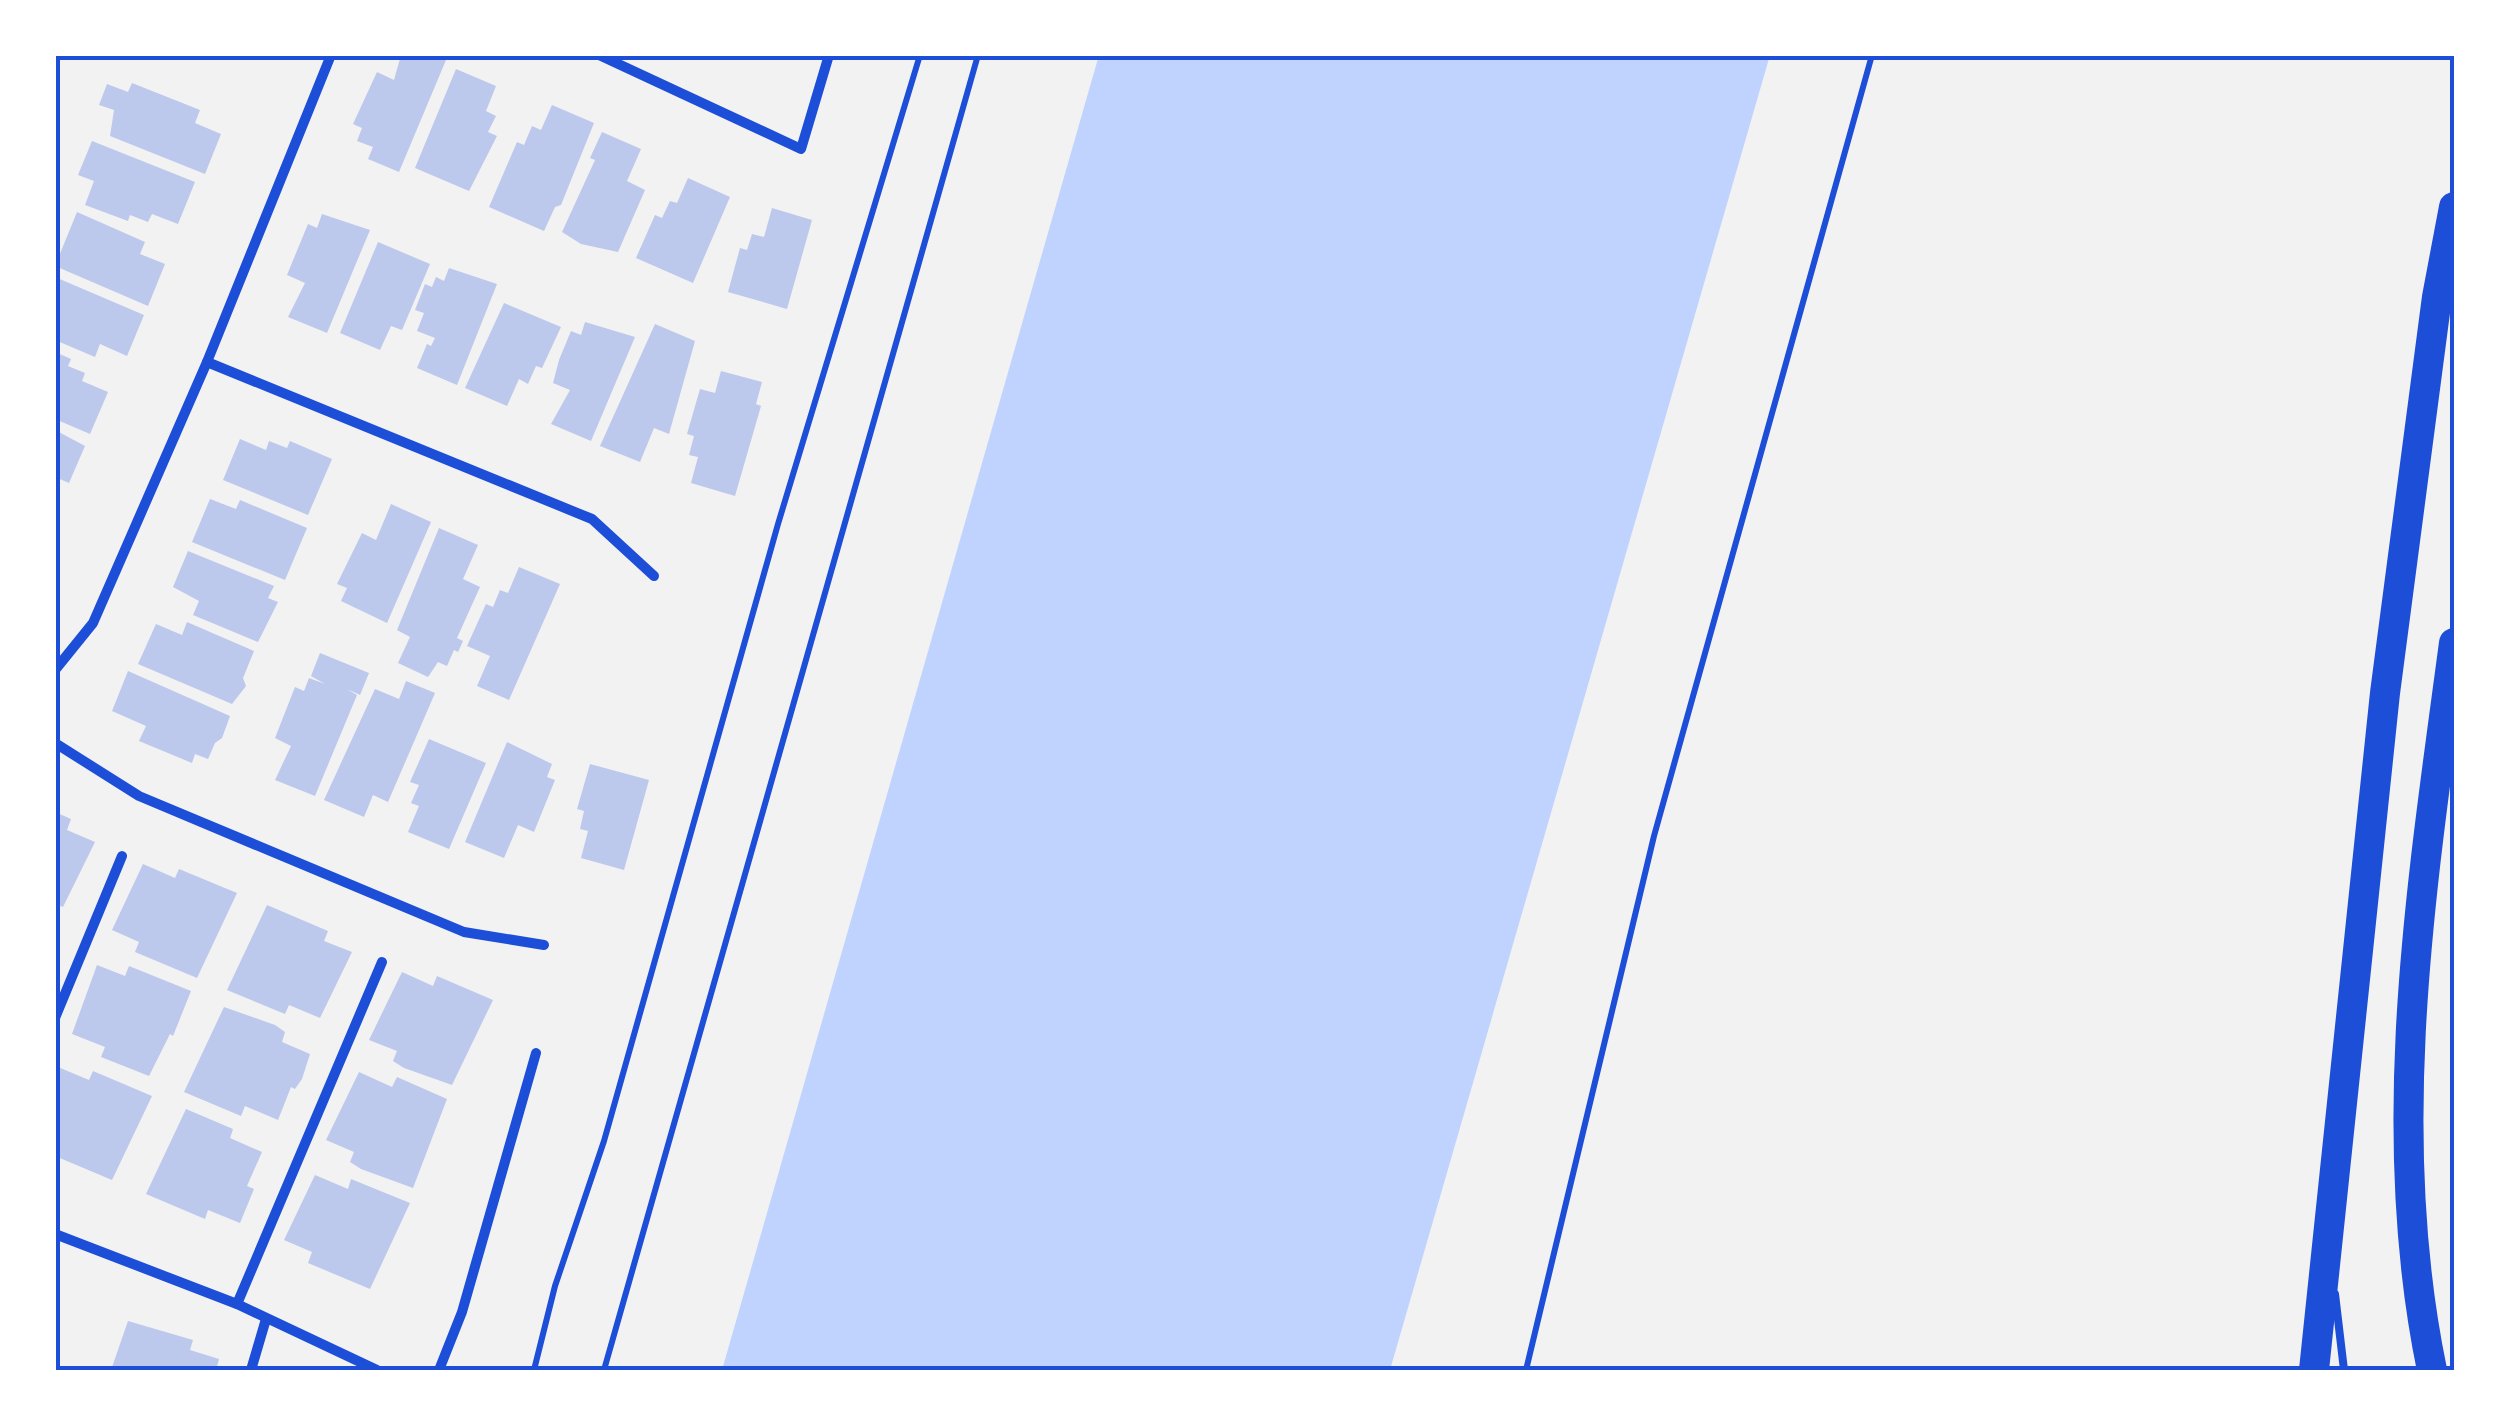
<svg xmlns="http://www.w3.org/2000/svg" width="2509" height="1425" font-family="'Noto Serif',serif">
<rect width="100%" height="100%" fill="#f2f2f2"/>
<!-- water -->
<polygon fill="#bfd3fe" points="1099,55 1770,55 1390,1370 722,1370"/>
<!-- building -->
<g fill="#bdc9ec">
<polygon points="401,55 434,55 446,60 399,172 368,159 373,147 357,141 362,128 353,124 377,72 394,80"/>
<polygon points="456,69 496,86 486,111 496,116 488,132 497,136 469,191 415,168"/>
<polygon points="132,83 200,110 195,123 221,134 205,174 110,136 114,110 99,105 107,84 128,92"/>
<polygon points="552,105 594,123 561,205 555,207 544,231 489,207 517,142 524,145 532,126 541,130"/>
<polygon points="602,132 641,149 627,181 645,190 618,252 581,244 562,232 595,160 590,158"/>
<polygon points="92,141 195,182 178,224 152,214 148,222 130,215 128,221 85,205 94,181 78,175"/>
<polygon points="688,178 730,197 693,283 636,258 655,215 662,218 670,201 677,203"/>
<polygon points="772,208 812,220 787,309 728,292 740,248 747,250 752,234 764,237"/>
<polygon points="77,212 145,242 140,254 165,264 148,306 55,266"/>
<polygon points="322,214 370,230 327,333 288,317 305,283 287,275 308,224 317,228"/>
<polygon points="378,242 430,264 402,330 391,326 380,350 340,333"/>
<polygon points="449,268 497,284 457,385 417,368 427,344 431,346 435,338 417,331 424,313 415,310 425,284 432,287 436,277 444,281"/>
<polygon points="55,277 144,315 127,356 100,344 95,357 55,340"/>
<polygon points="504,303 561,327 542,368 536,366 528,384 519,379 507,406 465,388"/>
<polygon points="585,322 635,337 591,441 551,424 570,390 553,383 559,360 571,331 581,335"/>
<polygon points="655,324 695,341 669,434 654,428 640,462 600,446"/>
<polygon points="55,352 71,359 68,366 85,373 82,381 108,392 90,434 55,419"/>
<polygon points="721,371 762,382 756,404 761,406 735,496 691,483 698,457 689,455 694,436 687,434 700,389 715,393"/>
<polygon points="55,430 85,446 69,483 55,477"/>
<polygon points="240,439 266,450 269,441 287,448 290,441 332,459 308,515 223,480"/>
<polygon points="210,499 236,509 240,500 307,528 285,580 192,542"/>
<polygon points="391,504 431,522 387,623 341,601 347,588 337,584 362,533 376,540"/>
<polygon points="439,528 478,545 463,579 480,587 457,638 463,641 458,652 454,650 447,666 438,662 428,677 398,663 410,637 397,630"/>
<polygon points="188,551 274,586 268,598 278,602 258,642 193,615 199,601 173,587"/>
<polygon points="519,567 560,584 509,700 477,686 490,656 467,646 486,604 493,607 500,590 508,593"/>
<polygon points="187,622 254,651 243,678 246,686 232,704 138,664 156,624 182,635"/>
<polygon points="320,653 369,673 360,695 347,689 357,695 315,796 275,780 291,746 275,738 295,687 304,691 309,678 325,684 311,676"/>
<polygon points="128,671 230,716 222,738 215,743 208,759 195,754 192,763 139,741 146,726 112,711"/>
<polygon points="406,681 435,693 388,802 373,795 364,817 324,800 375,689 399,699"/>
<polygon points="429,739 486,763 449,849 408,832 419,806 411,803 419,785 410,782"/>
<polygon points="507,742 552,764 547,777 555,780 534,832 518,825 504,858 465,842"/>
<polygon points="590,764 649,780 624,870 581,858 588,831 580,829 584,811 577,809"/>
<polygon points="55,812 71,819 67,830 95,842 63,907 55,904"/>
<polygon points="143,864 175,878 179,869 237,893 197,978 135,952 139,942 112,930"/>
<polygon points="267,905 328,931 324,941 352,952 320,1018 289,1005 285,1014 227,990"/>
<polygon points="97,965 125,976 129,966 191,991 173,1036 170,1034 149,1076 101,1057 105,1047 72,1034"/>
<polygon points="402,972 433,986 437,976 493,1000 452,1085 404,1068 393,1061 397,1051 369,1040"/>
<polygon points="224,1007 275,1025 285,1032 282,1042 310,1054 302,1079 295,1089 291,1087 278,1120 245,1106 241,1116 184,1092"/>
<polygon points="58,1067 89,1080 93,1071 152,1096 112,1180 55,1156"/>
<polygon points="359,1072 392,1087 397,1077 447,1099 413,1188 361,1169 350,1162 354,1152 326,1140"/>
<polygon points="186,1109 233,1129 230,1138 262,1152 247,1186 254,1189 240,1223 208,1210 205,1219 146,1194"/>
<polygon points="315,1175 348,1189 351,1179 410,1203 370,1289 308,1263 312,1252 284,1240"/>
<polygon points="128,1321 193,1340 190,1350 219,1359 216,1370 111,1370"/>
</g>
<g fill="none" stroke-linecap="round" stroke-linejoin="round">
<!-- path -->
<g stroke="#1d4ed8" stroke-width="6">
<polyline points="534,1370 555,1286 604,1141 778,524 920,55"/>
<polyline points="604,1370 978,55"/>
<polyline points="1526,1370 1654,836 1872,55"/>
</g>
<!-- service -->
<polyline stroke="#1d4ed8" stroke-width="8" points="2335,1294 2344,1370"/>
<!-- minor -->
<g stroke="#1d4ed8" stroke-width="10">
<polyline points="599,55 801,149 829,55"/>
<polyline points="207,362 592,519 654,576"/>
<polyline points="55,670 93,623 207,362 331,55"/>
<polyline points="55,743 139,796 464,932 544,945"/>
<polyline points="55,1018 122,856"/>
<polyline points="55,1234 237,1304 377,1370"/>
<polyline points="237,1304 382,962"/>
<polyline points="251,1370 266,1319"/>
<polyline points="439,1370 462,1312 536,1053"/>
</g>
<!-- motorway -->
<g stroke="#1d4ed8" stroke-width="30">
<polyline points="2314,1370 2385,693 2437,297 2454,207"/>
<path d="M2432,1370C2382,1129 2422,883 2454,643"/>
</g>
</g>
<!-- border -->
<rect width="2509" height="1425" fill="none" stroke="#ffffff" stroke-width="115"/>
<rect x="58" y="58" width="2394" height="1310" fill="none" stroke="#1d4ed8" stroke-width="4"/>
</svg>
